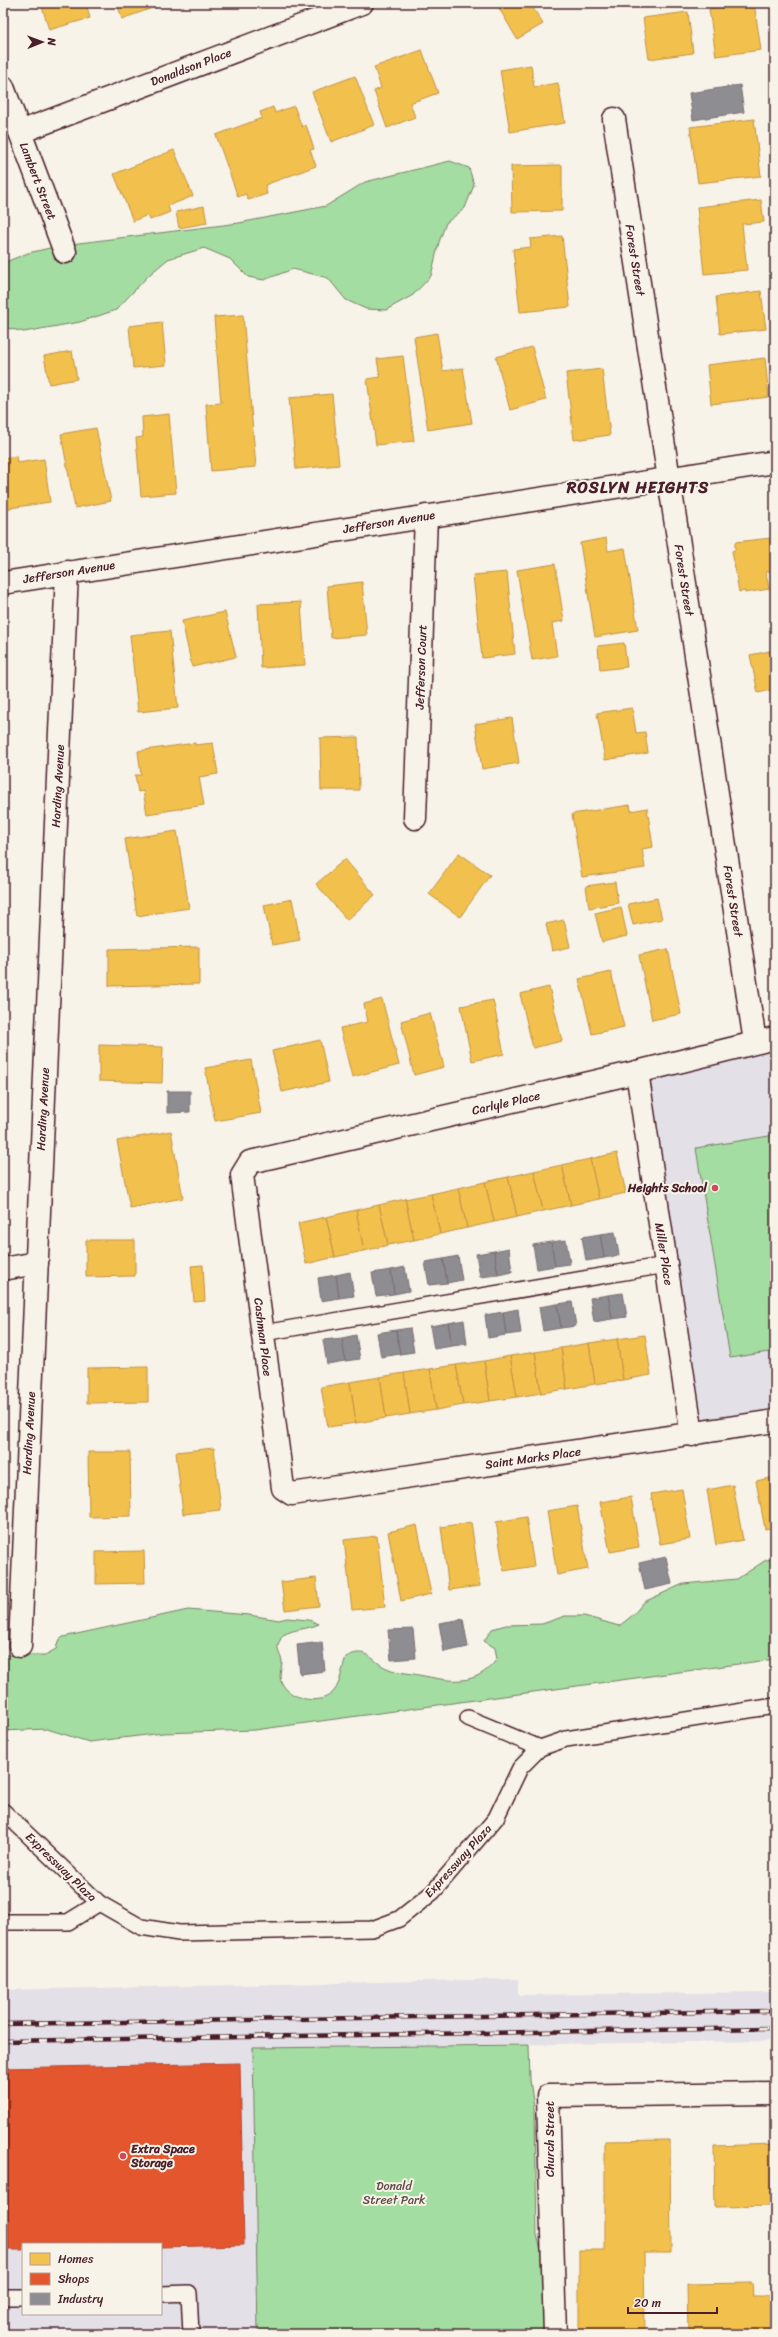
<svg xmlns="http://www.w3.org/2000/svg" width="778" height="2337" font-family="Sriracha,sans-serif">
<rect width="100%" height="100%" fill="#f7f3e8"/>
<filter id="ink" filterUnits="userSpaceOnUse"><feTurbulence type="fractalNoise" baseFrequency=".025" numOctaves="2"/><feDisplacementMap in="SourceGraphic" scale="8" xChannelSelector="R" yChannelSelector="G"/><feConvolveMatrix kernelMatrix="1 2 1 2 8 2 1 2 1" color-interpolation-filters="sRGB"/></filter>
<g filter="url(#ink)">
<!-- built -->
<g fill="#e3e0e7" fill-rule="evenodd">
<polygon points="775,1038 775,1421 692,1435 637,1072"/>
<path d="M518,1979V1995L775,1992V2041L254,2048L258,2334H3V1990ZM23,2244H161V2314H23Z"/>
</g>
<!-- green -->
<g fill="#a4dda1" stroke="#777e66">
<polygon points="450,161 469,168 474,185 465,208 446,223 439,242 431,276 413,295 386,310 366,309 346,300 328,278 293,269 264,280 248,277 230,259 204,248 168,259 149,275 116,310 80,322 24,332 3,327 3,263 28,253 63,245 239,223 326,206 365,182"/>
<polygon points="775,1135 775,1351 730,1358 696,1148"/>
<path d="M775,1559V1659L255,1730L163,1733L89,1742L47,1729L3,1731V1655H45L56,1649L58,1641L63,1637L188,1610L249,1615L279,1620L287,1618L309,1620L319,1624C306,1630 296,1628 283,1635C281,1638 279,1642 278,1646C277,1651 281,1656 282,1661C282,1669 277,1677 283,1685C292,1700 322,1706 334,1691C341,1683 342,1667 346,1657C368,1645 372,1663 389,1669C398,1673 410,1673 419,1675C450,1681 475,1688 497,1659L495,1648L484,1641L492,1629L506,1625L542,1624L565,1616H584L619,1626L633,1615L644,1602L683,1584L737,1579L766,1560Z"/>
<polygon points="529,2045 530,2080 535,2115 537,2235 545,2265 544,2334 258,2334 253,2048"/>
</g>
<!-- homes -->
<g fill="#f2c14e" stroke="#c09044">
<polygon points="41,3 86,3 90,18 49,30"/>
<polygon points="117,3 166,3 122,19"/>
<polygon points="496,3 530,3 543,24 517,39"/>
<polygon points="754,3 761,50 716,56 709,9"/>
<polygon points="688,12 693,53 649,59 643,18"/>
<polygon points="422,50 438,93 410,103 415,117 387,128 374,91 381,88 374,67"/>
<polygon points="531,65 534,87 558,83 565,123 510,132 500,70"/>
<polygon points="355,76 374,125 331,142 312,92"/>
<polygon points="294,106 302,127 306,125 314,149 310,150 316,166 265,185 267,194 248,200 246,194 238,197 216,135 262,118 260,112 273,107 275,113"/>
<polygon points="754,119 761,176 698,183 690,127"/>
<polygon points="174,150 193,196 168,206 170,212 150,220 148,215 133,221 114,174"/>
<polygon points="562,165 562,211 512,212 511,166"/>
<polygon points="761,200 764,222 742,224 747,270 704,274 697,207"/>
<polygon points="204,206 207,223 179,228 176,212"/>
<polygon points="562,236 570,307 520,312 513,249 531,247 530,239"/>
<polygon points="761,291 766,329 720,334 716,297"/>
<polygon points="243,315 256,467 211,471 206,404 221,403 214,317"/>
<polygon points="162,322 166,365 133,368 129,326"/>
<polygon points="437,333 443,371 463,368 472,423 428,430 414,337"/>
<polygon points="532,347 546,400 510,410 496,357"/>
<polygon points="72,351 77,379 49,384 44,356"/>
<polygon points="403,356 414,441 376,445 367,379 380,377 377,359"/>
<polygon points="765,358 769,397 711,404 707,365"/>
<polygon points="602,369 610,435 574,440 566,373"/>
<polygon points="332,394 339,465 296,469 289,398"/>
<polygon points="169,414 176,493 141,496 136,438 143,437 142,417"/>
<polygon points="96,428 111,501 75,508 61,434"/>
<polygon points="16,456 17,463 44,459 50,502 3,509 3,458"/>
<polygon points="606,538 608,551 625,548 638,630 595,637 580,543"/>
<polygon points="771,538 772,546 775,546 775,571 766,572 769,589 745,593 745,591 739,592 732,551 735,550 735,542"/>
<polygon points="555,564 564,621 552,623 557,656 532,660 517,570"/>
<polygon points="507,572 515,654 482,658 473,575"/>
<polygon points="362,582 367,635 331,638 327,586"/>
<polygon points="301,602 305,665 261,668 258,604"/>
<polygon points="225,612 236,657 192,667 182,621"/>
<polygon points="170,631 178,708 138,712 130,635"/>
<polygon points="624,643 627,667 600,670 598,646"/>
<polygon points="775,650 775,689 758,693 750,655"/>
<polygon points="3,657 5,657 3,700"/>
<polygon points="632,708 636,733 645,732 648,753 605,760 597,713"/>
<polygon points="512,718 519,763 482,769 475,724"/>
<polygon points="358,737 359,790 321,790 320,738"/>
<polygon points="195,743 195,745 213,743 218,774 199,777 204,805 147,814 143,791 138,792 135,775 141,775 138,751"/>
<polygon points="630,805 631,811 647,808 653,847 642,849 645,868 582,877 572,814"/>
<polygon points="177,831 189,908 137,916 125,839"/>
<polygon points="459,853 490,875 460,917 429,894"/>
<polygon points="345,859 375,895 347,920 316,884"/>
<polygon points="615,882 618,903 589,908 586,886"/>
<polygon points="657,898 662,919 633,925 628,904"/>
<polygon points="292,899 300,940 272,945 264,905"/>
<polygon points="621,907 627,936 602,942 595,913"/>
<polygon points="564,920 570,947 552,951 546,924"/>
<polygon points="199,947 199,984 109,986 109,949"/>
<polygon points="668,949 681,1014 652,1020 639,955"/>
<polygon points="611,972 624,1027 592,1034 579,979"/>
<polygon points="549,987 562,1041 533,1048 520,994"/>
<polygon points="382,999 399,1065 352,1077 340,1028 368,1022 364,1004"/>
<polygon points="493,1000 504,1054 472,1061 461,1006"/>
<polygon points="430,1013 444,1067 414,1075 401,1021"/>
<polygon points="320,1040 329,1082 282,1092 272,1051"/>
<polygon points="99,1045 163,1047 162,1083 99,1081"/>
<polygon points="251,1060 261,1113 215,1121 205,1068"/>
<polygon points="171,1131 183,1198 130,1208 117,1141"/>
<polygon points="617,1153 626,1193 599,1199 590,1159"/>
<polygon points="590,1159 599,1199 571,1205 562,1165"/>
<polygon points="562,1165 571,1205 543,1211 534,1171"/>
<polygon points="534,1171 543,1211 517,1217 508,1177"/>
<polygon points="508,1177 517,1217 494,1222 485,1182"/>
<polygon points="485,1182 494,1222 467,1228 458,1188"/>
<polygon points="458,1188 467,1228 440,1234 431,1194"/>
<polygon points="431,1194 440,1234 414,1240 405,1199"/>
<polygon points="405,1199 414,1240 388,1245 379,1205"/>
<polygon points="379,1205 388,1245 364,1251 356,1210"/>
<polygon points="356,1210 364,1251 335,1257 326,1217"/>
<polygon points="326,1217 335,1257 306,1264 298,1223"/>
<polygon points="86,1240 135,1240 135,1276 86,1277"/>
<polygon points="203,1265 205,1301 194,1302 191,1266"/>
<polygon points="645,1335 651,1375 623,1380 617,1339"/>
<polygon points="617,1339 623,1380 595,1384 589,1343"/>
<polygon points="589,1343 595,1384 567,1389 561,1348"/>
<polygon points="561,1348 567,1389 541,1393 535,1352"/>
<polygon points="535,1352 541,1393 517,1397 510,1356"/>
<polygon points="510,1356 517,1397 490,1401 484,1361"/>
<polygon points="484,1361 490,1401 463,1405 456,1365"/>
<polygon points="456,1365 463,1405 436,1410 430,1369"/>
<polygon points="148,1367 148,1402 87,1403 87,1368"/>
<polygon points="430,1369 436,1410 410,1414 404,1373"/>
<polygon points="404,1373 410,1414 386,1418 380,1377"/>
<polygon points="380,1377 386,1418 356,1423 350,1382"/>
<polygon points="350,1382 356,1423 328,1427 321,1387"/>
<polygon points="214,1448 221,1510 183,1514 176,1452"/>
<polygon points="88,1452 130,1452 131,1516 89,1517"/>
<polygon points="775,1477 775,1527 765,1529 756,1481"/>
<polygon points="733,1485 743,1540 716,1545 707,1490"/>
<polygon points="682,1489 690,1539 660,1544 651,1494"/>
<polygon points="631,1497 639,1547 610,1552 600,1502"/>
<polygon points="577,1506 588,1569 557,1575 547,1511"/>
<polygon points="526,1517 534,1566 504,1571 496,1522"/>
<polygon points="471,1522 480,1586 449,1590 441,1527"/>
<polygon points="417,1525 431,1594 401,1601 388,1532"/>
<polygon points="377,1536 385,1607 352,1610 344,1540"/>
<polygon points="144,1551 145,1583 96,1584 96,1552"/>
<polygon points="316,1578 319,1606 285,1610 281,1582"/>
<polygon points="670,2140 671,2253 644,2253 645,2334 579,2334 579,2250 605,2250 605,2141"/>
<polygon points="775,2144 775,2206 715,2207 714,2146"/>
<polygon points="752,2283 753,2296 775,2296 775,2334 688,2334 687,2284"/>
</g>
<!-- shops -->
<polygon fill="#e4572e" stroke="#b6462d" points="240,2063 244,2245 161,2247 161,2244 23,2244 23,2250 3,2250 3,2068"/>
<!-- industry -->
<g fill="#8d8d92" stroke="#796c73">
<polygon points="740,85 744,112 693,120 689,93"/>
<polygon points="167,1091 190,1091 190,1112 167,1113"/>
<polygon points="615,1232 619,1255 604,1258 600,1234"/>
<polygon points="600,1234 604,1258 586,1261 582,1237"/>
<polygon points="566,1240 570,1264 555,1266 551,1242"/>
<polygon points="551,1242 555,1266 537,1269 533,1245"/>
<polygon points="509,1248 512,1272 498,1275 494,1251"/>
<polygon points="494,1251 498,1275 480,1277 476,1254"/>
<polygon points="458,1256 462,1280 447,1283 443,1259"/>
<polygon points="443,1259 447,1283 429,1285 425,1262"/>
<polygon points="405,1267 409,1291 394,1294 391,1270"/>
<polygon points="391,1270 394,1294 376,1296 372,1273"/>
<polygon points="350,1272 354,1296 339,1298 336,1275"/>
<polygon points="336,1275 339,1298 321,1301 318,1278"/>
<polygon points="623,1293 627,1317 612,1319 608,1295"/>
<polygon points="608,1295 612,1319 594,1322 590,1298"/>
<polygon points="572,1302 576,1326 561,1328 557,1304"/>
<polygon points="557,1304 561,1328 543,1331 539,1307"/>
<polygon points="518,1309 521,1333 506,1335 503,1312"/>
<polygon points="503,1312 506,1335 488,1338 485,1315"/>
<polygon points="464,1320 467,1344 452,1346 448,1323"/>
<polygon points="448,1323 452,1346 434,1349 430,1326"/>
<polygon points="410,1328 414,1352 400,1354 396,1330"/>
<polygon points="396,1330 400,1354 381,1357 377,1333"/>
<polygon points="356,1335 360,1359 345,1361 342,1338"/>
<polygon points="342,1338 345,1361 327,1364 323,1340"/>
<polygon points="666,1557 672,1584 645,1590 639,1563"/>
<polygon points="463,1619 468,1647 444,1652 439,1623"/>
<polygon points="413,1629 416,1658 391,1660 388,1630"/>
<polygon points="322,1642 325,1671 300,1674 297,1645"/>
</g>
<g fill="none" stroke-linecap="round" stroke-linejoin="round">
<defs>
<g id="lane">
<polyline points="263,1333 666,1265"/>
<polyline points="468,1718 540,1748"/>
<polyline points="3,1811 99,1903 141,1927 179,1933 372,1929 399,1919 433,1892 496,1818 520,1768 540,1748 566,1739 775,1706"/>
<polyline points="3,1922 68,1922 99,1903"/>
<polyline points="161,2294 189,2293 191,2334"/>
<polyline points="3,2297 23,2297"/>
</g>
<g id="street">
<polyline points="3,87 65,252"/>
<polyline points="614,119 755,1042"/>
<polyline points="20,132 362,3"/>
<polyline points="3,583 775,462"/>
<polyline points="415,818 426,516"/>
<polyline points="775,1038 637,1072 250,1162 242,1175 283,1488 292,1494 775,1421"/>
<polyline points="637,1072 692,1435"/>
<polyline points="3,1269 37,1263"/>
<polyline points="20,1646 67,572"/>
<polyline points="555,2334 548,2096 775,2093"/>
</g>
</defs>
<!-- lane casing -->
<use href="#lane" stroke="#4a1f2b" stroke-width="18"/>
<!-- street casing -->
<use href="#street" stroke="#4a1f2b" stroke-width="25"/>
<!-- lane -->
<use href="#lane" stroke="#f7f3e8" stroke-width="15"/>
<!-- street -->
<use href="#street" stroke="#f7f3e8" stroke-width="22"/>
<defs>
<g id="rail">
<polyline points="3,2024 775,2011"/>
<polyline points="3,2041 775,2028"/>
</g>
</defs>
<!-- rail casing -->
<use href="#rail" stroke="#4a1f2b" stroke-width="4.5"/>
<!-- rail -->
<use href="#rail" stroke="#f7f3e8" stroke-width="3" stroke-dasharray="9" stroke-linecap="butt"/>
</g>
</g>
<!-- markers -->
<g fill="#d1495b" stroke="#f7f3e8" stroke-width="1.5">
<circle cx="715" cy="1188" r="4"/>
<circle cx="123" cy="2156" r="4"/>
</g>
<g text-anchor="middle" stroke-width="4" stroke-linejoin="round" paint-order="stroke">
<!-- street labels -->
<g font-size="12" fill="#4a1f2b" stroke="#f7f3e8">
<text transform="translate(191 67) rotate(-21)" y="4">Donaldson Place</text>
<text transform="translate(38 181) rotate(69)" y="4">Lambert Street</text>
<text transform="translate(635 260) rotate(81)" y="4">Forest Street</text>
<text transform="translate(389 522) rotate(-9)" y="4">Jefferson Avenue</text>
<text transform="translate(69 572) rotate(-9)" y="4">Jefferson Avenue</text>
<text transform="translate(684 580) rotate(81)" y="4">Forest Street</text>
<text transform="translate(421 667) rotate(-88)" y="4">Jefferson Court</text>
<text transform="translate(58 786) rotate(-87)" y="4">Harding Avenue</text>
<text transform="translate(733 901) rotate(81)" y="4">Forest Street</text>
<text transform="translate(506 1103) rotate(-13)" y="4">Carlyle Place</text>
<text transform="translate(43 1109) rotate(-87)" y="4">Harding Avenue</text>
<text transform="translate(664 1254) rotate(81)" y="4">Miller Place</text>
<text transform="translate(263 1337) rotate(83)" y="4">Cashman Place</text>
<text transform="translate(29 1433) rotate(-87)" y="4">Harding Avenue</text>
<text transform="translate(533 1458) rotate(-8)" y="4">Saint Marks Place</text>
<text transform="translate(458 1861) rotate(-48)" y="4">Expressway Plaza</text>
<text transform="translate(61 1867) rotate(44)" y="4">Expressway Plaza</text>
<text transform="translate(550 2139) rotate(-90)" y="4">Church Street</text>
</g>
<!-- poi labels -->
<g font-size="12" font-weight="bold" fill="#4a1f2b" stroke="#f7f3e8" text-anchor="end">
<text x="707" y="1192">Heights School</text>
<text x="131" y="2153" text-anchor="start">Extra Space<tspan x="131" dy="14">Storage</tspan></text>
</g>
<!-- park labels -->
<g font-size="12" fill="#604e48" stroke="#f7f3e8">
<text x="394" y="2190">Donald<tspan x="394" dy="14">Street Park</tspan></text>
</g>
<!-- district labels -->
<g font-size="16" font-weight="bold" letter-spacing="1" fill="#4a1f2b" stroke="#f7f3e8">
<text x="638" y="493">ROSLYN HEIGHTS</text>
</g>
</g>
<!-- margin -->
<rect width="778" height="2337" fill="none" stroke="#f7f3e8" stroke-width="16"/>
<rect x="8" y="8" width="762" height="2321" fill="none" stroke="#4a1f2b" stroke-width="1.5" filter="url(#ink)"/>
<!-- legend -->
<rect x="22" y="2243" width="140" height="72" fill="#f7f3e8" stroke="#b29e9c"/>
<rect x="30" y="2253" width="20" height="12" fill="#f2c14e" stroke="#b29e9c"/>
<text x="58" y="2263" font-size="12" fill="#4a1f2b">Homes</text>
<rect x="30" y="2273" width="20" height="12" fill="#e4572e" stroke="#b29e9c"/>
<text x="58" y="2283" font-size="12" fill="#4a1f2b">Shops</text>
<rect x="30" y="2293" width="20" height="12" fill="#8d8d92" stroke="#b29e9c"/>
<text x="58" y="2303" font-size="12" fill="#4a1f2b">Industry</text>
<!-- north arrow -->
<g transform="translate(42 42) rotate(89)" stroke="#f7f3e8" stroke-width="3" paint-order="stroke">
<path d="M0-3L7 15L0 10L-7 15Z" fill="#4a1f2b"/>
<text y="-6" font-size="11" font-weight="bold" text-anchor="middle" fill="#4a1f2b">N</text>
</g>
<!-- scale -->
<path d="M628 2307v6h89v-6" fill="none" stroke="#4a1f2b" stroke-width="2"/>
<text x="634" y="2307" font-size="12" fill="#4a1f2b" stroke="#f7f3e8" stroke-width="3" paint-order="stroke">20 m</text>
</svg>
